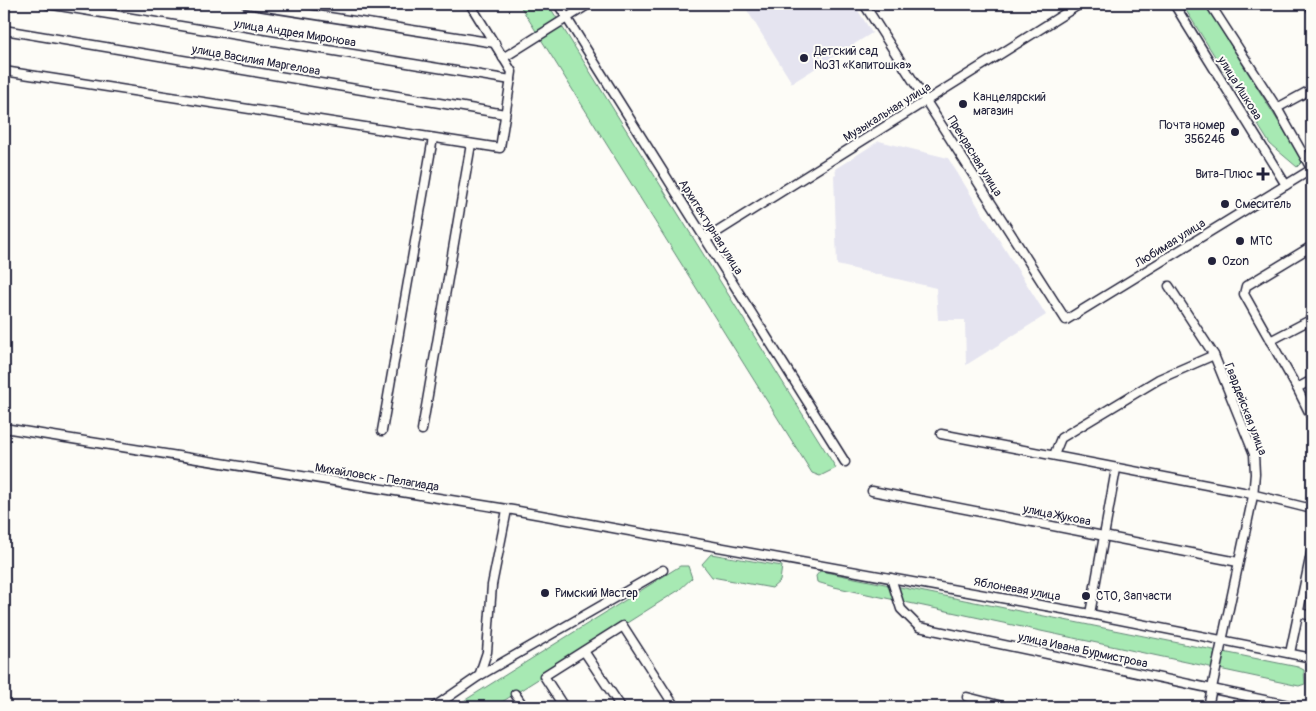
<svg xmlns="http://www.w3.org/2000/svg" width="1316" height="711" font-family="Pangolin,sans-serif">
<rect width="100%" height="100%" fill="#fdfcf7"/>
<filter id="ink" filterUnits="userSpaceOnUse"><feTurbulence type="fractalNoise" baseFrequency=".02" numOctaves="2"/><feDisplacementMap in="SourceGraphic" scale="10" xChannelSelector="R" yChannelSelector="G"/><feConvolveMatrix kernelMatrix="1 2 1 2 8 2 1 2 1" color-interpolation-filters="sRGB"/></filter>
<g filter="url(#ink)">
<!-- built -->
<g fill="#e5e4f0">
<polygon points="749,4 854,4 872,33 792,83 745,7"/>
<polygon points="879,141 948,158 1046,315 966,365 965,320 938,320 936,288 837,265 834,175 836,174 835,169"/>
</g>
<!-- green -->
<g fill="#a7e9b3" stroke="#648677">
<polygon points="519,4 548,4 836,468 820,476 812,473"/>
<polygon points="1182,4 1205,4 1303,161 1297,167 1270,144"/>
<polygon points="711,554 782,566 780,581 772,588 712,577 702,564"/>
<polygon points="680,566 688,566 692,578 679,590 494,707 454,707"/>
<polygon points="820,571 1298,667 1304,670 1305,684 1299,686 834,587 817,582 816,576"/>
</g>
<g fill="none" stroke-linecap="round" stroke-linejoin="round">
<defs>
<g id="minor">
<polyline points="47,4 511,80"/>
<polyline points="246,4 495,43"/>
<polyline points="558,4 845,462"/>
<polyline points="864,4 1066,320 1312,169"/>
<polyline points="1174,4 1286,185"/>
<polyline points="1210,4 1277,108 1312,170"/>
<polyline points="1309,4 1312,10"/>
<polyline points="4,30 505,114"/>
<polyline points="503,58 589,4"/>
<polyline points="4,71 500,148 512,72 470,4"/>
<polyline points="1277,108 1312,89"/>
<polyline points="706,239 1080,4"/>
<polyline points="1312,246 1246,286 1244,294 1297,388 1312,418"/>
<polyline points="1169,286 1214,355 1254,454 1255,474 1253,496 1208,707"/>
<polyline points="1270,341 1312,319"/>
<polyline points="1297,388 1312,380"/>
<polyline points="4,428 513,510 1090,614 1312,658"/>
<polyline points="422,430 471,144"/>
<polyline points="382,431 433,138"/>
<polyline points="941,434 1243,492 1312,509"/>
<polyline points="1054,455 1061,438 1159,379 1214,355"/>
<polyline points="872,491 1238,562"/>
<polyline points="891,578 901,609 919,627 1298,707"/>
<polyline points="1299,613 1312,616"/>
<polyline points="1090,614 1116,469"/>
<polyline points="584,651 621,707"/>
<polyline points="1290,653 1312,549"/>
<polyline points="479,676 663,570"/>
<polyline points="515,694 524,707"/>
<polyline points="967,697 1006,707"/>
<polyline points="434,707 479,676 487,652 492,585 507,510"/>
<polyline points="564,707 544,676 623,626 675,707"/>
</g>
</defs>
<!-- minor casing -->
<use href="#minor" stroke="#22223b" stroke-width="11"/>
<!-- minor -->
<use href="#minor" stroke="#fdfcf7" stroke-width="8"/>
</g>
</g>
<!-- markers -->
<g fill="#22223b" stroke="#fdfcf7" stroke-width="2">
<circle cx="804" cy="58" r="5"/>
<circle cx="963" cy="104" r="5"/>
<circle cx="1235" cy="132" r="5"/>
<path d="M1260.5 166.5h5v5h5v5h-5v5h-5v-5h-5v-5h5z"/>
<circle cx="1225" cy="204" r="5"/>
<circle cx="1240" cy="241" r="5"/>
<circle cx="1212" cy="261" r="5"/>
<circle cx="545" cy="593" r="5"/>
<circle cx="1086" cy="596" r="5"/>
</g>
<g text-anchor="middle" stroke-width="4" stroke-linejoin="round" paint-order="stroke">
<!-- street labels -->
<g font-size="12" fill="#22223b" stroke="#fdfcf7">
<text transform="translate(295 33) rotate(9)" y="4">улица Андрея Миронова</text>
<text transform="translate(256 60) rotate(10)" y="4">улица Василия Маргелова</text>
<text transform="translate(1240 88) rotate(58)" y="4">улица Ишкова</text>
<text transform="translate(887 112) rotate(-32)" y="4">Музыкальная улица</text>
<text transform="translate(975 156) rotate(58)" y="4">Прекрасная улица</text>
<text transform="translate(711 227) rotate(58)" y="4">Архитектурная улица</text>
<text transform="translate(1170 243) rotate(-32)" y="4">Любимая улица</text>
<text transform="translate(1246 409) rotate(69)" y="4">Гвардейская улица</text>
<text transform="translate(377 477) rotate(9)" y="4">Михайловск - Пелагиада</text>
<text transform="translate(1057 515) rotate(11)" y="4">улица Жукова</text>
<text transform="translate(1017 589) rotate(10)" y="4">Яблоневая улица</text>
<text transform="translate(1083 650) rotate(12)" y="4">улица Ивана Бурмистрова</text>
</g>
<!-- poi labels -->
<g font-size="12" fill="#22223b" stroke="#fdfcf7" text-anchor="start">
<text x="814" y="55">Детский сад<tspan x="814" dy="14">№31 «Капитошка»</tspan></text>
<text x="973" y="101">Канцелярский<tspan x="973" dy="14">магазин</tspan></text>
<text x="1225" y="129" text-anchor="end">Почта номер<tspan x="1225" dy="14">356246</tspan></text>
<text x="1253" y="178" text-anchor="end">Вита-Плюс</text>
<text x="1235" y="208">Смеситель</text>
<text x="1250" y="245">МТС</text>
<text x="1222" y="265">Ozon</text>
<text x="555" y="597">Римский Мастер</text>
<text x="1096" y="600">СТО, Запчасти</text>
</g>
</g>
<!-- margin -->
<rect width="1316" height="711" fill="none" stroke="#fdfcf7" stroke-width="20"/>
<rect x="10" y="10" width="1296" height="691" fill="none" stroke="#22223b" stroke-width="2" filter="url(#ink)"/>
</svg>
